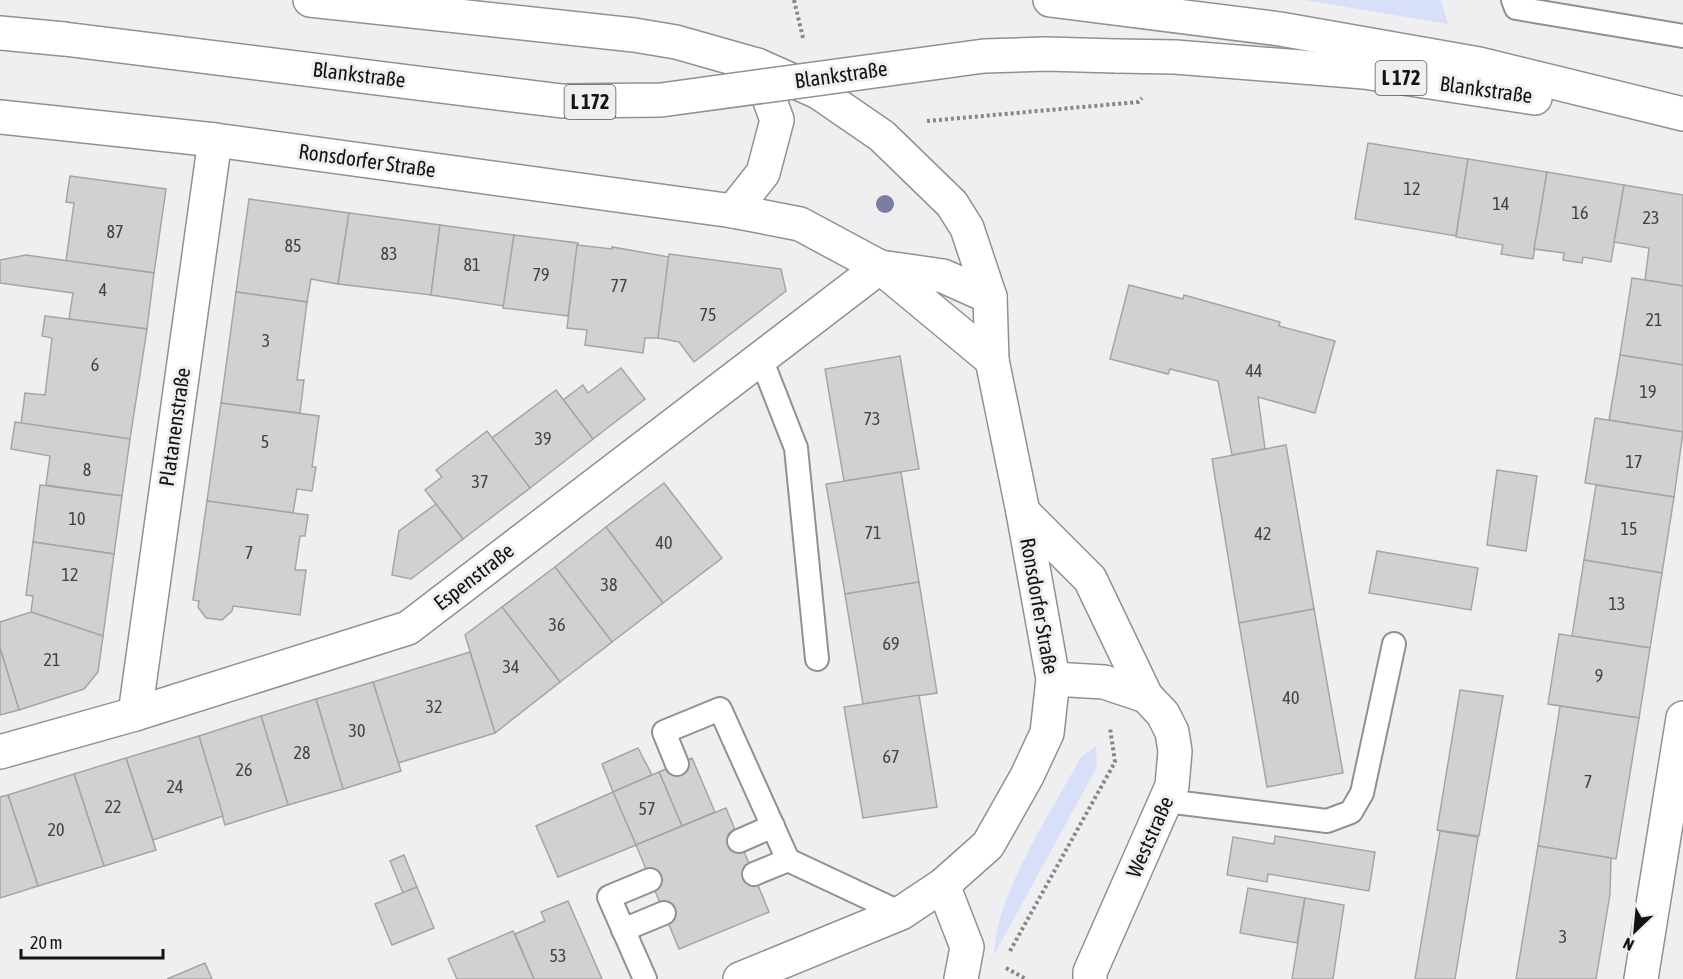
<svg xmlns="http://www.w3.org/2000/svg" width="1683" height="979" font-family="'Asap Condensed',sans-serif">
<rect width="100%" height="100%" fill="#efeff1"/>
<!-- green -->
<g fill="#d8e0f9">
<polygon points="1305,0 1441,0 1448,24"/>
<path d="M1096,746L1097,767L994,955C995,895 1052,811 1081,757Z"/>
</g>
<!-- building -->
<g fill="#d1d1d2" stroke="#a5a4a6" stroke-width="1.5">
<polygon points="1368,143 1468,159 1456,236 1355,219"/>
<polygon points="1468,159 1547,172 1533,259 1501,254 1503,245 1456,237"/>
<polygon points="1547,172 1624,185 1611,262 1583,257 1582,263 1563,260 1564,253 1534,249"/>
<polygon points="70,176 166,189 154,273 66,261 74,203 66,202"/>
<polygon points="1624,185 1683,195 1683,286 1645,280 1649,248 1614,242"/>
<polygon points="249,199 349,213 338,284 311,279 307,302 236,292"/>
<polygon points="349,213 440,225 431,295 338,284"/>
<polygon points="440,225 514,235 504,306 431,295"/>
<polygon points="514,235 578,243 568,316 503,308"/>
<polygon points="577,245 612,249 612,247 669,257 658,338 645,338 643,353 585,345 587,330 567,328"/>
<polygon points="669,254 781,269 786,291 694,362 679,342 658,338"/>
<polygon points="26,255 154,273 147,329 69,319 73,293 0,283 0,260"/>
<polygon points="1632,278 1683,286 1683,365 1620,355"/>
<polygon points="1129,285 1183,299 1184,295 1280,322 1279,326 1335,341 1315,413 1258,397 1265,449 1232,455 1218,381 1170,369 1168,374 1110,359"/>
<polygon points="236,292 307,302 297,380 304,380 300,413 221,403"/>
<polygon points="45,316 147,329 130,439 21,424 25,393 45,395 52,338 42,336"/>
<polygon points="1620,355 1683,365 1683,432 1609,420"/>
<polygon points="900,356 919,469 844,481 825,369"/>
<polygon points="621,368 645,399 593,439 563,400 583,385 588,393"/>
<polygon points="556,390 593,439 530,488 492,438"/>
<polygon points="221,403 319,416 312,467 316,467 312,491 297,489 293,513 207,501"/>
<polygon points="1595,418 1683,432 1674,497 1585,483"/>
<polygon points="15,422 130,439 122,496 46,485 50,456 11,449"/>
<polygon points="487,431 530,488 463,539 425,490 442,477 436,470"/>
<polygon points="1286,445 1314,609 1239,623 1212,459"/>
<polygon points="1497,470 1537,476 1526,551 1487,545"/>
<polygon points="901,472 919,582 845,594 826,484"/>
<polygon points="664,483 722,558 663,603 606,527"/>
<polygon points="40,485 122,496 114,554 33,542"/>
<polygon points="1596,485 1674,497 1662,573 1584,560"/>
<polygon points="207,501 308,515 305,536 300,536 295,570 306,570 300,615 233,606 232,611 222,620 206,618 198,607 199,601 193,600"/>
<polygon points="436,504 463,539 411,579 392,575 399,531"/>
<polygon points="606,527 663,603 612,642 555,567"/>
<polygon points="33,542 114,554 103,636 31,612 33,596 26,595"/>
<polygon points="1377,551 1478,568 1471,610 1369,593"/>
<polygon points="1584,560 1662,573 1650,648 1572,636"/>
<polygon points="555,567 612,642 560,682 502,607"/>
<polygon points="919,582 937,693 863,704 845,594"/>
<polygon points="502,607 560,682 495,733 465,635"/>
<polygon points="1314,609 1343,773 1267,787 1239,623"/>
<polygon points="31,612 103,636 98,672 84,689 19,710 0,648 0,622"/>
<polygon points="1559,634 1650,648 1639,718 1548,704"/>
<polygon points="0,648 19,710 0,715"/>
<polygon points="470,652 495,733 398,763 373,682"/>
<polygon points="373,682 401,771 343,789 316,699"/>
<polygon points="1460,690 1503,696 1479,836 1437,830"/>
<polygon points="919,695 937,807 863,818 844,707"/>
<polygon points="316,699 343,789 288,805 261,716"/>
<polygon points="1560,706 1639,718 1616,859 1538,846"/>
<polygon points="261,716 288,805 225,825 199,736"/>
<polygon points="199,736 223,816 153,840 126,758"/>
<polygon points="638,748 652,775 613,792 602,764"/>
<polygon points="126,758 156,850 104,866 74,774"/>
<polygon points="692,758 715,812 682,826 659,772"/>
<polygon points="659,772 682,826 636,845 613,792"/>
<polygon points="74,774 104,866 38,886 8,795"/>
<polygon points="613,792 636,845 558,877 536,826"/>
<polygon points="8,795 38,886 0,898 0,797"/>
<polygon points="726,808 769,912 679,949 636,845"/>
<polygon points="1440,831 1478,837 1455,979 1415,979"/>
<polygon points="1275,836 1375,852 1369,891 1268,874 1267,882 1227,875 1233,837 1274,844"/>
<polygon points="1538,846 1611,858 1610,894 1596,979 1516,979"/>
<polygon points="404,855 417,887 403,893 390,861"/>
<polygon points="417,887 434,928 392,945 375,904"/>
<polygon points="1248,888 1305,898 1297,943 1240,933"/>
<polygon points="1305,898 1344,905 1333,979 1292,979"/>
<polygon points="568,901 602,979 534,979 515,934 545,921 541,912"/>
<polygon points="513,931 534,979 457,979 448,959"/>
<polygon points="205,963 212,979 167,979"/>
</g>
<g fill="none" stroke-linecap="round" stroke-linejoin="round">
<defs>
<g id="service">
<polyline points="1513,0 1516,8 1683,36"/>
<polyline points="760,356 796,448 817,659"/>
<polyline points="677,764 664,732 720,709 788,860 901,913"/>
<polyline points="1166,801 1327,821 1351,812 1362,793 1394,644"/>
<polyline points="739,841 773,826"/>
<polyline points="754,874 788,860"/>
<polyline points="623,930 664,913"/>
<polyline points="645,979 609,897 650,880"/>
</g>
<g id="minor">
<polyline points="1023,512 1090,579 1146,696 1163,714 1172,732 1175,751 1172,786 1090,972 1090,979"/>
<polyline points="1053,679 1104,682 1146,696"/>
<polyline points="135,714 215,140"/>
<polyline points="0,752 135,714 408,628 880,267"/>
<polyline points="943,885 967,947 961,979"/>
<polyline points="1641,979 1683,718"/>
</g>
<g id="tertiary">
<polyline points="310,0 634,35 676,42 757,65 818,92 882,136 952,204 967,228 990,297 992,360 1023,512 1053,679 1047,733 1027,776 988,845 943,885 901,913 740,979"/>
<polyline points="0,117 215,140 733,211 800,224 880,267 992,360"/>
<polyline points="733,211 763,173 777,120 757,65"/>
<polyline points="880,267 943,276 990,297"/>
</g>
<g id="primary">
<polyline points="1050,0 1280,29 1479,64 1683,114"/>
<polyline points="0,33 64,39"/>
<polyline points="1116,56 1175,57 1364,72 1535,98"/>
</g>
</defs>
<!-- service casing -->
<use href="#service" stroke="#919192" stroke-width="26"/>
<!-- minor casing -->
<use href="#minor" stroke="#919192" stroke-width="36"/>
<!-- tertiary casing -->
<use href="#tertiary" stroke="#919192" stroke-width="36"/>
<!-- primary casing -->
<use href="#primary" stroke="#919192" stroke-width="36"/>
<!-- path -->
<g stroke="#878789" stroke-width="4" stroke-dasharray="3 3" stroke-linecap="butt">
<polyline points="794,0 803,38"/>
<polyline points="927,121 1138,102 1142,98"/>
<polyline points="1010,951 1115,762 1110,728"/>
<polyline points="1006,968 1026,979"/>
</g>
<!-- service -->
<use href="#service" stroke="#fff" stroke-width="22"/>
<!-- minor -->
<use href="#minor" stroke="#fff" stroke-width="33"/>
<!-- tertiary -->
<use href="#tertiary" stroke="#fff" stroke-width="33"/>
<!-- primary -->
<use href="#primary" stroke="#fff" stroke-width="33"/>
<defs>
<polyline id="primary-bridge" points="64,39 562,101 661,100 984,56 1046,54 1116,56"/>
</defs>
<!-- primary-bridge casing -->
<use href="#primary-bridge" stroke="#919192" stroke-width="36" stroke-linecap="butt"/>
<!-- primary-bridge -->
<use href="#primary-bridge" stroke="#fff" stroke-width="33"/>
</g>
<!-- trees -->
<circle fill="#7b7f9f" cx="885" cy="204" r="9"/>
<g text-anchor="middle" stroke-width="6" stroke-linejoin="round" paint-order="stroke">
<!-- number labels -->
<g font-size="18" fill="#424244">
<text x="1412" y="195">12</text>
<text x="1501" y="210">14</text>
<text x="1580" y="219">16</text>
<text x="1651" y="224">23</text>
<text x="115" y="238">87</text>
<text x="293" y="252">85</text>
<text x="389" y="260">83</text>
<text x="472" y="271">81</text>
<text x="541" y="281">79</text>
<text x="619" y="292">77</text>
<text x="103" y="296">4</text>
<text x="708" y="321">75</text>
<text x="1654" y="326">21</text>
<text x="266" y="347">3</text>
<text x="95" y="371">6</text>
<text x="1254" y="377">44</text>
<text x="1648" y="398">19</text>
<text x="872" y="425">73</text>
<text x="543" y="445">39</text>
<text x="265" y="448">5</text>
<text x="1634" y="468">17</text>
<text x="87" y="476">8</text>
<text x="480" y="488">37</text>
<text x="77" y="525">10</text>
<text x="1629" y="535">15</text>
<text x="873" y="539">71</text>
<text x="1263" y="540">42</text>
<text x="664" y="549">40</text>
<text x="249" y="559">7</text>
<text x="70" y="581">12</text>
<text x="609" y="591">38</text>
<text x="1617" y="610">13</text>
<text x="557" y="631">36</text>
<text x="891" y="650">69</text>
<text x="52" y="666">21</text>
<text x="511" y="673">34</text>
<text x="1599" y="682">9</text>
<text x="1291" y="704">40</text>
<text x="434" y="713">32</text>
<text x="357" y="737">30</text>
<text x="302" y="759">28</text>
<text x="891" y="763">67</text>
<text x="244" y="776">26</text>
<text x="1588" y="788">7</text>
<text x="175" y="793">24</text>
<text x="113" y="813">22</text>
<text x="647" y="815">57</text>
<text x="56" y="836">20</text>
<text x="1563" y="943">3</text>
<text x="558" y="962">53</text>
</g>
<!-- shield labels -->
<g fill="#efeff1" stroke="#555556" stroke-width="1.5">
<rect x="1375.5" y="61" width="51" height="34" rx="4.5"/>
<rect x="564.5" y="85" width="51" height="34" rx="4.5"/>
</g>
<g font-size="20" font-weight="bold" fill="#131314">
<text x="1401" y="85">L 172</text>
<text x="590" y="109">L 172</text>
</g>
<!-- street labels -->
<g font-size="21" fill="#131314" stroke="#efeff1">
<text transform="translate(359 75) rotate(7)" y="7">Blankstraße</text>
<text transform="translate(841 75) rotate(-8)" y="7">Blankstraße</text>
<text transform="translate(1486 90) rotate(8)" y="7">Blankstraße</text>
<text transform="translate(367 161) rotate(8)" y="7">Ronsdorfer Straße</text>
<text transform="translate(175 427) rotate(-82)" y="7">Platanenstraße</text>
<text transform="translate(474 577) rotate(-38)" y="7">Espenstraße</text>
<text transform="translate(1039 606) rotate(80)" y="7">Ronsdorfer Straße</text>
<text transform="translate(1150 837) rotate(-66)" y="7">Weststraße</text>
</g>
</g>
<!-- north arrow -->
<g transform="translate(1635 931) rotate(206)" stroke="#efeff1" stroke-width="4.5" paint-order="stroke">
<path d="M0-4.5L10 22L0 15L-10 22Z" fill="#131314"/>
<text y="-9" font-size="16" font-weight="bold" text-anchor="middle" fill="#131314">N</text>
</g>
<!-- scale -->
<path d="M21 949v9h142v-9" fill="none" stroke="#131314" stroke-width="3"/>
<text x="30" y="949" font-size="18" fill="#131314" stroke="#efeff1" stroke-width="4.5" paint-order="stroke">20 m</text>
</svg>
